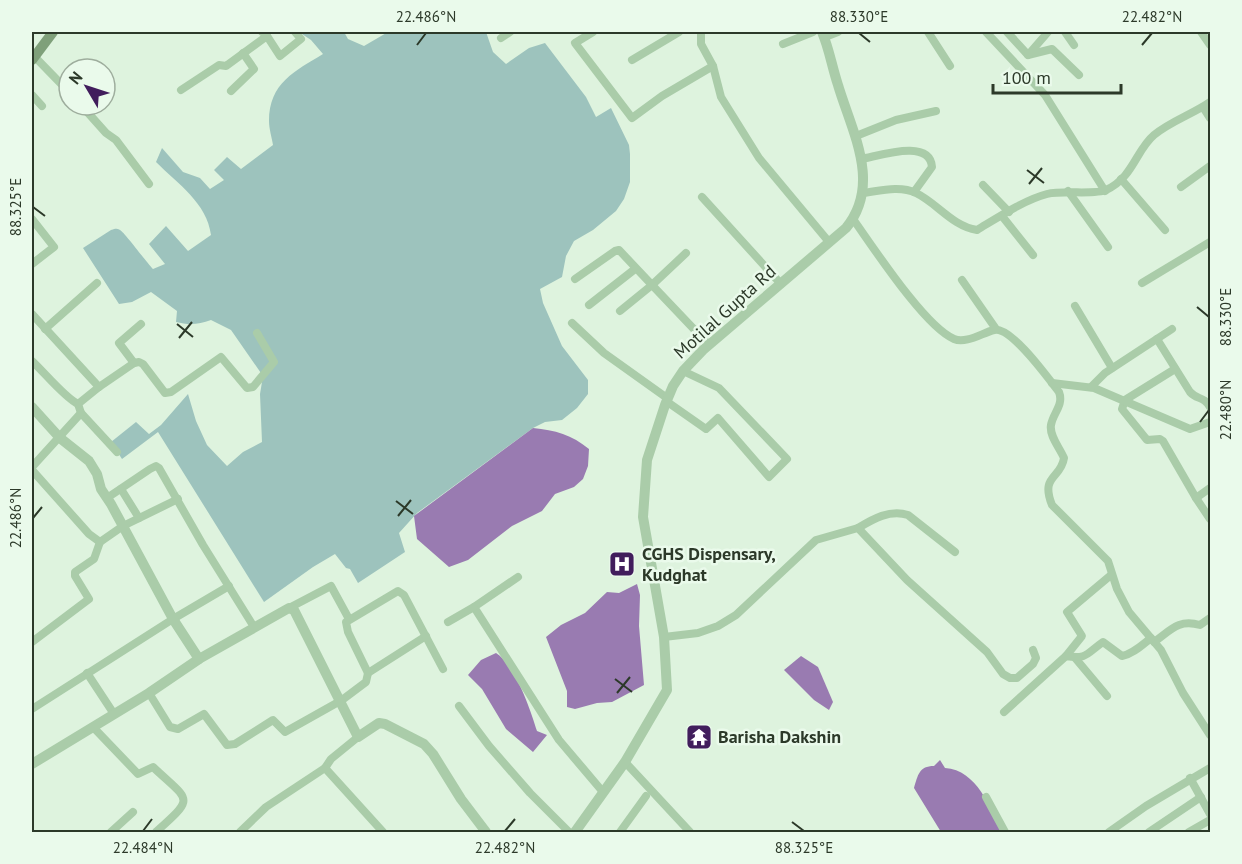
<svg xmlns="http://www.w3.org/2000/svg" width="1242" height="864" font-family="'PT Sans',sans-serif">
<rect width="100%" height="100%" fill="#def3de"/>
<!-- green -->
<path fill="#9dc3bd" d="M299,32H344L348,39L364,46L388,32H486L493,52L506,64L529,48L545,43L586,97L596,117L611,108L629,145L630,154V182L624,199L616,211L593,230L574,241L566,256L562,277L540,289L543,303L562,346L588,380V394L577,408L562,420L545,422L533,428L417,513L399,533L405,552L358,583L350,569L346,568L335,554L313,567L264,602L158,432L122,459L111,442L136,422L149,434L161,425L188,394L196,421L207,445L227,466L243,452L262,442L260,394L263,376L231,330L211,320C198,325 188,325 176,322L177,311L151,292L132,302L119,304L83,248L111,230C116,229 115,228 120,230C125,233 147,263 153,269L165,264L149,244L166,226L188,251L211,235C207,203 178,184 156,162L162,148L183,172L200,178L210,189L224,180L214,170L227,157L241,169L273,145C272,138 269,129 269,121C269,83 295,71 323,54L311,40Z"/>
<!-- water -->
<g fill="#997bb1">
<path d="M533,428C555,430 572,435 589,449L588,466L583,479L574,487L555,494L542,511L512,526L468,560L449,567L417,539L414,516Z"/>
<polygon points="637,584 640,595 639,626 644,685 612,702 597,703 575,709 567,707 567,691 546,637 561,625 585,613 607,592 619,593"/>
<path d="M496,653C516,666 530,709 537,731L547,735L533,752L506,729L482,689L468,675L481,660Z"/>
<polygon points="801,656 818,667 833,702 829,710 814,700 784,670"/>
<path d="M940,760L945,768C977,770 990,808 1003,832H941L914,788C918,775 919,766 934,766Z"/>
</g>
<g fill="none" stroke-linecap="round" stroke-linejoin="round">
<!-- minor -->
<g stroke="#aacca9" stroke-width="8">
<polyline points="593,32 575,43 632,118 662,96 713,66"/>
<polyline points="701,32 701,44 713,66 721,97 759,158 829,242"/>
<polyline points="928,32 950,66"/>
<polyline points="986,32 1045,95 1105,191"/>
<polyline points="1007,32 1028,55 1052,49 1079,75"/>
<polyline points="1065,32 1074,45"/>
<polyline points="1201,32 1210,45"/>
<polyline points="267,36 280,56 301,39 295,32"/>
<polyline points="825,37 838,32"/>
<polyline points="501,38 510,32"/>
<polyline points="783,44 813,32"/>
<polyline points="32,54 69,92"/>
<polyline points="1028,55 1048,32"/>
<polyline points="632,60 679,32"/>
<polyline points="181,90 219,65 226,66 267,36 262,32"/>
<polyline points="231,91 254,69 243,53"/>
<polyline points="32,95 42,106"/>
<polyline points="81,105 106,133 116,140 149,184"/>
<polyline points="1203,107 1210,118"/>
<polyline points="856,136 896,120 936,111"/>
<path d="M861,159C879,156 930,138 932,167L914,192"/>
<polyline points="1121,179 1165,230"/>
<polyline points="983,185 1009,212"/>
<polyline points="1181,187 1210,166"/>
<polyline points="1068,191 1108,247"/>
<path d="M863,193C879,191 900,185 916,193C937,203 952,226 977,230C997,218 1024,200 1047,194C1063,190 1096,195 1106,190C1133,178 1136,150 1154,135C1171,121 1193,114 1210,102"/>
<polyline points="702,197 781,284"/>
<polyline points="1002,216 1033,255"/>
<polyline points="32,219 54,247 32,264"/>
<path d="M853,219C873,247 925,327 954,339C966,344 982,333 994,330C1011,326 1048,378 1059,392C1064,405 1053,413 1051,425C1049,436 1060,448 1064,458C1061,479 1040,475 1052,505L1108,561L1117,589L1129,612L1161,650L1183,693L1210,735"/>
<polyline points="575,279 615,251 619,250 652,285 686,253"/>
<polyline points="962,280 996,329"/>
<polyline points="1142,283 1210,242"/>
<polyline points="589,305 635,269"/>
<polyline points="1075,306 1112,368"/>
<polyline points="620,311 652,285 709,345"/>
<polyline points="32,314 99,387"/>
<polyline points="572,323 604,353 667,398"/>
<polyline points="45,329 97,283"/>
<path d="M1157,339L1190,392C1197,400 1204,396 1210,407"/>
<path d="M32,361C44,372 65,398 78,404L81,413L117,452"/>
<polyline points="134,363 119,343 141,324"/>
<polyline points="1175,369 1125,400 1122,409 1147,440 1160,439 1163,441 1196,498 1210,519"/>
<polyline points="1052,383 1094,388 1190,429 1210,422"/>
<polyline points="1091,387 1105,373 1172,329"/>
<polyline points="666,401 706,429 718,418 769,477 787,459 719,388 683,371"/>
<polyline points="78,404 99,387 134,363 139,362 143,364 165,393 171,392 221,357 247,388 253,387 274,362 257,333"/>
<polyline points="32,467 81,413"/>
<polyline points="32,470 89,534 100,542 123,526 178,499"/>
<polyline points="121,489 139,518"/>
<polyline points="107,498 150,469 156,466 159,468 203,545 254,627"/>
<polyline points="1196,498 1210,488"/>
<path d="M858,528C873,519 890,509 908,515L955,552"/>
<polyline points="518,577 474,607 559,740 603,792"/>
<polyline points="289,608 331,586 349,619"/>
<polyline points="448,622 474,607"/>
<polyline points="664,637 698,633 718,626 736,615 816,540 858,528 907,580 987,652 1003,674 1010,678 1017,678 1033,664 1036,658 1033,650"/>
<polyline points="32,642 89,599 75,576 75,572 94,559 100,542"/>
<path d="M1154,642C1171,630 1178,619 1200,625L1210,618"/>
<polyline points="1066,656 1082,636 1067,612 1111,575"/>
<polyline points="1076,659 1107,696"/>
<polyline points="87,673 114,714"/>
<polyline points="368,673 426,636"/>
<polyline points="149,693 170,727 178,729 204,714 227,745 235,744 273,720 285,732 342,700 366,682 368,673 348,632 346,622 398,591 404,595 443,669"/>
<polyline points="459,706 489,746 530,793 569,832"/>
<polyline points="32,709 173,619 229,586"/>
<path d="M1004,712L1066,656C1087,660 1087,653 1103,642L1122,656C1133,654 1142,645 1151,638"/>
<path d="M93,727L138,774L153,767C190,802 196,796 156,832"/>
<polyline points="625,762 690,832"/>
<polyline points="325,768 331,759 358,737"/>
<polyline points="1190,778 1210,814"/>
<polyline points="986,797 1005,832"/>
<polyline points="111,832 133,812"/>
<polyline points="240,832 266,807 325,768 383,832"/>
<polyline points="620,832 646,796"/>
<polyline points="1109,832 1146,806 1210,768"/>
<polyline points="1149,832 1201,797"/>
<polyline points="1189,832 1210,820"/>
</g>
<!-- tertiary -->
<g stroke="#aacca9" stroke-width="10">
<polyline points="32,407 60,438 89,461 97,474 101,489 111,504 173,619 199,659"/>
<polyline points="32,764 149,693 199,659 289,608 294,610 358,737 379,723 385,724 424,744 433,754 461,799 486,832"/>
<path d="M575,832L625,762L667,690L664,637L643,517L647,460L665,405L673,386L683,371L703,350L846,228C882,184 852,132 838,85C832,67 829,48 822,32"/>
</g>
<!-- secondary -->
<polyline stroke="#7fa07a" stroke-width="10" points="32,60 53,32"/>
</g>
<!-- ticks -->
<path fill="none" stroke="#2c3929" stroke-width="2" d="M859,33L870,42M417,45L426,33M1142,45L1152,33M1027,170L1044,183M1029,184L1042,168M33,207L45,216M1197,307L1209,317M177,324L193,337M179,338L192,322M1200,422L1209,410M396,501L413,514M398,516L411,500M33,518L42,507M615,679L632,692M617,693L630,677M792,822L804,831M143,831L152,819M505,831L515,819"/>
<!-- icons -->
<defs>
<symbol id="hospital-square" viewBox="-11 -11 22 22"><rect x="-9" y="-9" width="18" height="18" rx="4" fill="#411d5c" stroke="#eafaeb"/><path d="M-5-5h3v3.5h4V-5h3V5h-3V1.5h-4V5h-3Z" fill="#fff"/></symbol>
<symbol id="temple-square" viewBox="-11 -11 22 22"><rect x="-9" y="-9" width="18" height="18" rx="4" fill="#411d5c" stroke="#eafaeb"/><path d="M0-6L5-2H3V0L6.5 2.5H4V6H1.5V3h-3V6H-4V2.5H-6.5L-3 0V-2H-5Z" fill="#fff"/></symbol>
</defs>
<g fill-rule="evenodd">
<use href="#hospital-square" x="607" y="549" width="30" height="30"/>
<use href="#temple-square" x="684" y="722" width="30" height="30"/>
</g>
<g text-anchor="middle" stroke-width="5" stroke-linejoin="round" paint-order="stroke">
<!-- street labels -->
<g font-size="18" fill="#2c3929" stroke="#eafaeb">
<text transform="translate(725 312) rotate(-42)" y="6">Motilal Gupta Rd</text>
</g>
<!-- poi labels -->
<g font-size="18" font-weight="bold" fill="#2c3929" stroke="#eafaeb" text-anchor="start">
<text x="642" y="560">CGHS Dispensary,<tspan x="642" dy="21">Kudghat</tspan></text>
<text x="718" y="743">Barisha Dakshin</text>
</g>
</g>
<!-- border -->
<rect width="1242" height="864" fill="none" stroke="#eafaeb" stroke-width="66"/>
<!-- north arrow -->
<g transform="translate(87 87) rotate(309)"><circle r="28" fill="#eafaeb" stroke="#9ead9d" stroke-width="1.5"/>
<path d="M0-4.5L10 22L0 15L-10 22Z" fill="#411d5c"/>
<text y="-9" font-size="16" font-weight="bold" text-anchor="middle" fill="#2c3929">N</text>
</g>
<!-- scale -->
<path d="M993 84v9h128v-9" fill="none" stroke="#2c3929" stroke-width="3"/>
<text x="1002" y="84" font-size="18" fill="#2c3929" stroke="#eafaeb" stroke-width="4.5" paint-order="stroke">100 m</text>
<rect x="33" y="33" width="1176" height="798" fill="none" stroke="#2c3929" stroke-width="2"/>
<g font-size="15" text-anchor="middle" fill="#2c3929">
<text x="426" y="22">22.486°N</text>
<text x="859" y="22">88.330°E</text>
<text x="1152" y="22">22.482°N</text>
<text transform="translate(16 207) rotate(-90)" y="5">88.325°E</text>
<text transform="translate(1226 317) rotate(-90)" y="5">88.330°E</text>
<text transform="translate(1226 410) rotate(-90)" y="5">22.480°N</text>
<text transform="translate(16 518) rotate(-90)" y="5">22.486°N</text>
<text x="143" y="853">22.484°N</text>
<text x="505" y="853">22.482°N</text>
<text x="804" y="853">88.325°E</text>
</g>
</svg>
